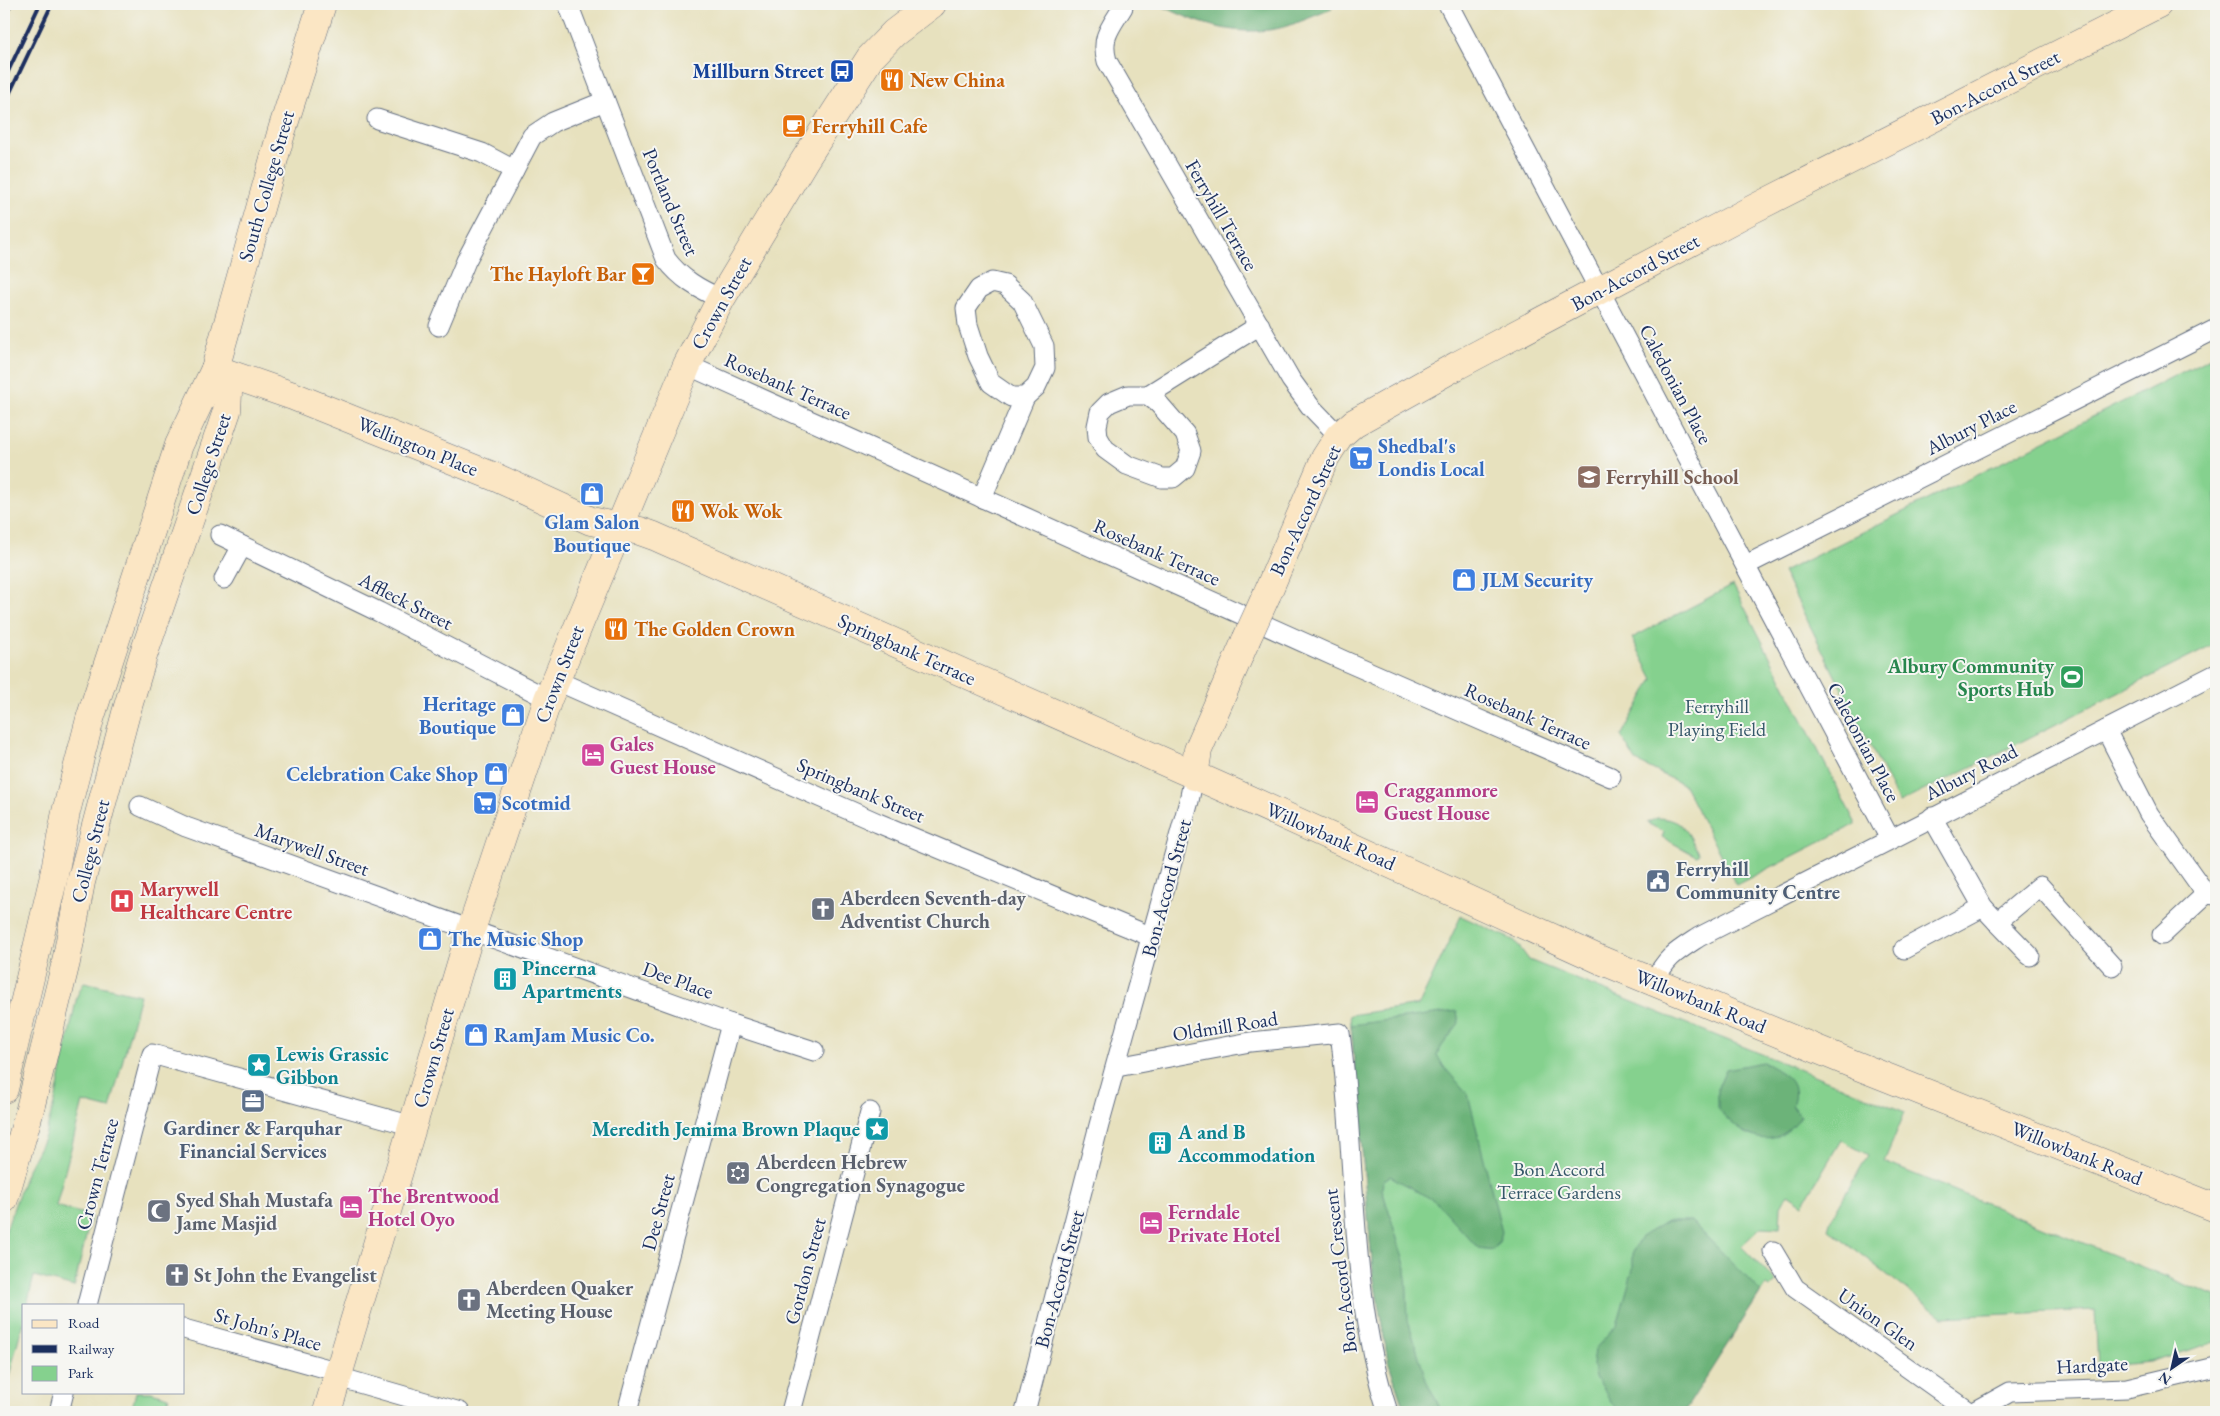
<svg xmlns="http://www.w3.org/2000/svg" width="2220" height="1416" font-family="'EB Garamond',serif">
<rect width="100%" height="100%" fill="#f6f6f2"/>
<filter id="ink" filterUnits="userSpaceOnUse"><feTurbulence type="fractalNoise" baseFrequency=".02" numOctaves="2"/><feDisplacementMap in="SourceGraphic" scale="10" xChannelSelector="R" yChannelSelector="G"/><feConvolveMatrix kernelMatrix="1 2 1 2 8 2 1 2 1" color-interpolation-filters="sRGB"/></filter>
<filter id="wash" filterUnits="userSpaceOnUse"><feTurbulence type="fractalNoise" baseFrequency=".0096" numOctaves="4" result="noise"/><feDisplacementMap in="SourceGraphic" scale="20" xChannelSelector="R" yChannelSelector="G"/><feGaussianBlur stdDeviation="1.12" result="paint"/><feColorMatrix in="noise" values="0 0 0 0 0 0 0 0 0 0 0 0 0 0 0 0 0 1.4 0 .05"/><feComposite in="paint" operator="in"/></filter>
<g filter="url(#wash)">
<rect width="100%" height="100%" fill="#e7e1be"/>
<!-- green -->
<g fill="#85d18e" stroke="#508076">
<polygon points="2216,355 2216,644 1899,803 1783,572"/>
<polygon points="1733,585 1856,824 1736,885 1684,785 1636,761 1621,736 1653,679 1632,638"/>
<path d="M1657,818C1684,819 1687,831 1699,854L1696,856L1662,837L1664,832L1647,823Z"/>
<polygon points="1461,916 1515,941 1529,960 1905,1112 1884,1162 2216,1297 2216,1342 2149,1362 2098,1367 2095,1310 1942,1317 1828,1229 1831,1219 1868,1155 1841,1140 1803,1204 1788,1194 1781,1206 1780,1228 1761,1227 1741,1246 1776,1282 1770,1288 1766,1285 1682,1412 1405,1412 1388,1360 1373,1273 1350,1015 1419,1005"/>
<polygon points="84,982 140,995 110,1109 83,1102 56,1206 91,1216 74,1287 34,1276 27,1305 24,1305 24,1318 4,1396 4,1235 27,1171 44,1139 56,1097 77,996"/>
<polygon points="136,1392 151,1392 169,1397 165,1412 131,1412"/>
</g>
<!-- forest -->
<g fill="#6cb379" stroke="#44716c">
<path d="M1158,4H1328L1332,9C1313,16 1288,28 1269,30C1228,35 1194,22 1158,4Z"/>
<polygon points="1457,1011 1459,1023 1442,1046 1437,1055 1444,1067 1468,1094 1502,1232 1499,1242 1493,1250 1478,1248 1435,1201 1390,1176 1383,1181 1382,1189 1406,1268 1408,1320 1426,1380 1442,1412 1405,1412 1388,1360 1373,1273 1351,1025"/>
<path d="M1763,1062C1781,1072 1802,1081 1792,1105L1800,1117C1774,1155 1742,1137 1718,1109V1087L1726,1069Z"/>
<polygon points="1667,1221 1691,1221 1761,1292 1684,1412 1618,1412 1595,1377 1593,1365 1595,1349 1617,1325 1633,1269 1633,1251 1641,1237"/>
</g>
</g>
<g filter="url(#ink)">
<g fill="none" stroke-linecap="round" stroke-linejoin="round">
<defs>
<g id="street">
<path d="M568,4L666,259C681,279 699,289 721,299"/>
<polyline points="1448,4 1890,839"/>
<path d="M1123,7C1111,27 1100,37 1107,61L1291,380L1310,406L1339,436"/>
<polyline points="377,119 482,153 514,170"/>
<polygon points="992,282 1005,285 1022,301 1044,346 1045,368 1036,387 1025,397 1011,397 991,383 978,356 968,325 966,308 979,289"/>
<polyline points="439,326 466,261 532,136 553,122 605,101"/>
<polyline points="687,365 1347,662 1611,777"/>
<polygon points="1128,395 1148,395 1159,404 1185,434 1191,451 1185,468 1173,478 1162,478 1127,465 1105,449 1098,437 1097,426 1100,412 1109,403"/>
<polyline points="1148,395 1260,325"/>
<polyline points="982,498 1025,397"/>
<polyline points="220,535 379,612 548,699"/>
<polyline points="1746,565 2216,329"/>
<polyline points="224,579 242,546"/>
<polyline points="555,680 878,823 1152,937"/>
<polyline points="2106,730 2149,814 2206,894"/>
<polyline points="140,806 186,827 731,1024 814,1051"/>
<polyline points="1932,817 1983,907 1997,922 2040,886 2112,966"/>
<polyline points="1997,922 2030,956"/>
<polyline points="2162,935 2206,894 2216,895"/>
<polyline points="1904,949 1983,907"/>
<path d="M1654,982C1666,957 1676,952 1699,937L2216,674"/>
<path d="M1117,1067L1250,1042L1340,1033C1357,1159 1348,1290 1388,1412"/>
<polyline points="1773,1251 1795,1288 1970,1412"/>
<polyline points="87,1305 152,1054 413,1126"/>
<polyline points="184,1329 339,1372"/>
<polyline points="338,1377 460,1412"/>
<polyline points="59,1412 64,1392"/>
<polyline points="627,1412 731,1024"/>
<polyline points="791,1412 870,1112"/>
<polyline points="1025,1412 1099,1125 1189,801 1194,776"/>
<polyline points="1974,1412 2010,1392 2127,1388 2216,1367"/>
</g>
<g id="secondary">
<polyline points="215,369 293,396 495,477 591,521 640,531 654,536 1237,794 1603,961 1853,1064 2216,1208"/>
<polyline points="1267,594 1325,458 1339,436 1354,423 1458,365 1751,210 2158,4"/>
<polyline points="1194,776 1198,750 1246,640"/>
<polyline points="4,1089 53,880 66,812 90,719 179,445 215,369 282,130 322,4"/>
<polyline points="4,1199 28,1117 66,962 81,882 126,713 143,656 227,411 228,393 215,369"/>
<polyline points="327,1412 471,930 548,699 687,365 721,299 804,161 870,58 894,33 932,4"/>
</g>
</defs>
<!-- street casing -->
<use href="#street" stroke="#626d80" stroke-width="21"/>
<!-- secondary casing -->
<use href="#secondary" stroke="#626d80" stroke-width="29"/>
<!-- street -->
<use href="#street" stroke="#fff" stroke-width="19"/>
<!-- secondary -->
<use href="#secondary" stroke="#fbe6c4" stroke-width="28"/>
<!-- rail -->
<g stroke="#1b2f5e" stroke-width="4">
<polyline points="4,17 11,4"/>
<polyline points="4,80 40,4"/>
<polyline points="4,105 52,4"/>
</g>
<defs>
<polyline id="secondary-bridge" points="1246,640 1267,594"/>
</defs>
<!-- secondary-bridge casing -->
<use href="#secondary-bridge" stroke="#626d80" stroke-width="29" stroke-linecap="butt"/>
<!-- secondary-bridge -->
<use href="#secondary-bridge" stroke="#fbe6c4" stroke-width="28"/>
</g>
</g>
<!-- icons -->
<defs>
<symbol id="bus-square" viewBox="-11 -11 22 22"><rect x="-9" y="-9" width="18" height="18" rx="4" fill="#1a4fb4" stroke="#f6f6f2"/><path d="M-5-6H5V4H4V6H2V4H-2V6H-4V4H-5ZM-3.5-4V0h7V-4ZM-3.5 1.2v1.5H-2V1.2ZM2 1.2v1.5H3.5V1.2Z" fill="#fff"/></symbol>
<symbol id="restaurant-square" viewBox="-11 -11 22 22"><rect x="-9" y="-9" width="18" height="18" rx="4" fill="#e8710a" stroke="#f6f6f2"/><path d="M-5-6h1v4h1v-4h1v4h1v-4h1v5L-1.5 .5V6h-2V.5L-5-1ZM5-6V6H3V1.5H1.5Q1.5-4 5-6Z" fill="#fff"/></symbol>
<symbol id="cafe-square" viewBox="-11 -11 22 22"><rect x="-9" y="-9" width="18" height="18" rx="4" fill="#e8710a" stroke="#f6f6f2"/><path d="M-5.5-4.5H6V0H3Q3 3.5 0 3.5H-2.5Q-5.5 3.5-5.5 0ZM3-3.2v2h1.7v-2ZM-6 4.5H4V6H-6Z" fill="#fff"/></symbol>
<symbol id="bar-square" viewBox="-11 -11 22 22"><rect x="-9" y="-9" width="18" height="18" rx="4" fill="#e8710a" stroke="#f6f6f2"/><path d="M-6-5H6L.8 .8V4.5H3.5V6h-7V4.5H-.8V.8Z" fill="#fff"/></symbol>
<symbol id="supermarket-square" viewBox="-11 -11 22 22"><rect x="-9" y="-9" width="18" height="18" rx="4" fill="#3f7fe0" stroke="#f6f6f2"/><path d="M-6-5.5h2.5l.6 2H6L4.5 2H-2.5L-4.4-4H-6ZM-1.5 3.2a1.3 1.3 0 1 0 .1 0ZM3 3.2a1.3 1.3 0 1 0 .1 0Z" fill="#fff"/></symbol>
<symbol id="school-square" viewBox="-11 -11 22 22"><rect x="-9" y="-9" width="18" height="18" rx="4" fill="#8d6e63" stroke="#f6f6f2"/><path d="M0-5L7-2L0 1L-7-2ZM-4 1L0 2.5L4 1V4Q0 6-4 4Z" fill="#fff"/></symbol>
<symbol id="shop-square" viewBox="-11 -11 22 22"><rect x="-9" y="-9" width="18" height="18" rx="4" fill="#3f7fe0" stroke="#f6f6f2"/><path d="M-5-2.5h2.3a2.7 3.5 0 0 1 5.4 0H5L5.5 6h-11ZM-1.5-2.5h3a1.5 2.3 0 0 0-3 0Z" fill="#fff"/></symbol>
<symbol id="stadium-square" viewBox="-11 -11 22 22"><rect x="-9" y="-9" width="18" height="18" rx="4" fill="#2e9e5b" stroke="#f6f6f2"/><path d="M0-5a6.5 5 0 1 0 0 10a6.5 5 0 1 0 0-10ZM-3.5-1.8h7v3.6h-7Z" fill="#fff"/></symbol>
<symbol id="hotel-square" viewBox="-11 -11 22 22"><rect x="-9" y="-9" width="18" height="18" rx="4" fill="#d1479c" stroke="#f6f6f2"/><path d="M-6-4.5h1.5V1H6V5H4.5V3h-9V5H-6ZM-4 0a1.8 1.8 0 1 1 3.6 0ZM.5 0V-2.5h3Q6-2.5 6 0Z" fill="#fff"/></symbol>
<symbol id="civic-square" viewBox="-11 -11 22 22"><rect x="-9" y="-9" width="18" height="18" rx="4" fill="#5c6f8a" stroke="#f6f6f2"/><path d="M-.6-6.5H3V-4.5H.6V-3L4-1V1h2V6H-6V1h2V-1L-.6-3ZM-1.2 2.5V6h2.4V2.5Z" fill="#fff"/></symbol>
<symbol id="hospital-square" viewBox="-11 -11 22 22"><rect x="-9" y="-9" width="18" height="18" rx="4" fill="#e0444e" stroke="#f6f6f2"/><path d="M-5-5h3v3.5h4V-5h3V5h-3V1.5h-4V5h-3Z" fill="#fff"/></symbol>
<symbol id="church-square" viewBox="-11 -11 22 22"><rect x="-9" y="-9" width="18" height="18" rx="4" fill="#6b7280" stroke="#f6f6f2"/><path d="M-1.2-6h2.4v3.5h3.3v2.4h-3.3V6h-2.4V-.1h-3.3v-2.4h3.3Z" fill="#fff"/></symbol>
<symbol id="building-square" viewBox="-11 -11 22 22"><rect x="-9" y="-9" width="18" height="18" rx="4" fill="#0f9aa8" stroke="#f6f6f2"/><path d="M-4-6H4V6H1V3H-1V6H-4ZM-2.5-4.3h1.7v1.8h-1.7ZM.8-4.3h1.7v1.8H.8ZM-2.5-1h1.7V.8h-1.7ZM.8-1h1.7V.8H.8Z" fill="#fff"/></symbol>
<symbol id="sight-square" viewBox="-11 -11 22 22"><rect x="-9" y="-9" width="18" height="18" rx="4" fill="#0f9aa8" stroke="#f6f6f2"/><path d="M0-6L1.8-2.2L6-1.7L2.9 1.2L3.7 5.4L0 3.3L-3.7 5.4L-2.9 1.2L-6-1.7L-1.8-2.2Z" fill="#fff"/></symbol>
<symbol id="office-square" viewBox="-11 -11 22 22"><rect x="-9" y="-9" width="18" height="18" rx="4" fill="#5c6f8a" stroke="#f6f6f2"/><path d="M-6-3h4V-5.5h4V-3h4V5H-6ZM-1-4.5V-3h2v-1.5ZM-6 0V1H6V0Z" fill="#fff"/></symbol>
<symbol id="synagogue-square" viewBox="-11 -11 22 22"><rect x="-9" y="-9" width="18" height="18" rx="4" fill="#6b7280" stroke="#f6f6f2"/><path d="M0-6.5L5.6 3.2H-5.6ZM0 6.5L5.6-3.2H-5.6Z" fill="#fff"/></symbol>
<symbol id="mosque-square" viewBox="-11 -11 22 22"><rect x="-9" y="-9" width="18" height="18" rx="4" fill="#6b7280" stroke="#f6f6f2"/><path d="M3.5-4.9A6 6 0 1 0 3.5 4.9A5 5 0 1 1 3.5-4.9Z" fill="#fff"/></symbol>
</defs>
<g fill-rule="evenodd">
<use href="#bus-square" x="828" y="57" width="28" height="28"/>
<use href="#restaurant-square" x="878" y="66" width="28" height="28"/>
<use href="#cafe-square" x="780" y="112" width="28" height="28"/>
<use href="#bar-square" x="629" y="260" width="28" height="28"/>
<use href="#supermarket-square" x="1347" y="444" width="28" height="28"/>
<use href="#school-square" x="1575" y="463" width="28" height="28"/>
<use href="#shop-square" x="578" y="480" width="28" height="28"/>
<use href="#restaurant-square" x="669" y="497" width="28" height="28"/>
<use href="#shop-square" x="1450" y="566" width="28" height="28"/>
<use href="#restaurant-square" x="602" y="615" width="28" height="28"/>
<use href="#stadium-square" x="2058" y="663" width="28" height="28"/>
<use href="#shop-square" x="499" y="701" width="28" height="28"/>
<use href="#hotel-square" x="579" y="741" width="28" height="28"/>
<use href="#shop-square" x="482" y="760" width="28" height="28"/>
<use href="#hotel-square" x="1353" y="788" width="28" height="28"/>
<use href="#supermarket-square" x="471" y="789" width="28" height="28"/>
<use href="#civic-square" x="1644" y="867" width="28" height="28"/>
<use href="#hospital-square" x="108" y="887" width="28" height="28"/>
<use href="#church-square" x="809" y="895" width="28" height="28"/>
<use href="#shop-square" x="416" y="925" width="28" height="28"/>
<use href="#building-square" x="491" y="965" width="28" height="28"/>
<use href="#shop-square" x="462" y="1021" width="28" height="28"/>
<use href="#sight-square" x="245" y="1051" width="28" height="28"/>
<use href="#office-square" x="239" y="1087" width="28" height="28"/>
<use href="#sight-square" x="863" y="1115" width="28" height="28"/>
<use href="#building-square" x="1146" y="1129" width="28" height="28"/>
<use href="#synagogue-square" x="724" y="1159" width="28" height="28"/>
<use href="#hotel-square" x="337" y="1193" width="28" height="28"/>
<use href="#mosque-square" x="145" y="1197" width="28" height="28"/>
<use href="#hotel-square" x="1137" y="1209" width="28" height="28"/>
<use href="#church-square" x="163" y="1261" width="28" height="28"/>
<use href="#church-square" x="455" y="1286" width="28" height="28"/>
</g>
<g text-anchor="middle" stroke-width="4" stroke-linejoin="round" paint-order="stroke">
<!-- transit labels -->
<g font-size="20" font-weight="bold" fill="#164399" stroke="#f6f6f2" text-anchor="end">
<text x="824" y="78">Millburn Street</text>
</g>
<!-- food labels -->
<g font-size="20" font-weight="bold" fill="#c56008" stroke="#f6f6f2" text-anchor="start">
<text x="910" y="87">New China</text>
<text x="812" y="133">Ferryhill Cafe</text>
<text x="626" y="281" text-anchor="end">The Hayloft Bar</text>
<text x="700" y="518">Wok Wok</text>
<text x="634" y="636">The Golden Crown</text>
</g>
<!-- street labels -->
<g font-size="20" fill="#1b2f5e" stroke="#f6f6f2">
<text transform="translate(1995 87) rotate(-27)" y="7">Bon-Accord Street</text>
<text transform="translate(266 186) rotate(-74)" y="7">South College Street</text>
<text transform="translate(671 202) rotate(67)" y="7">Portland Street</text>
<text transform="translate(1222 215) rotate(60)" y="7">Ferryhill Terrace</text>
<text transform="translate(1635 272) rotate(-28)" y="7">Bon-Accord Street</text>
<text transform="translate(721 303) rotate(-61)" y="7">Crown Street</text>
<text transform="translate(1676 384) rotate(62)" y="7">Caledonian Place</text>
<text transform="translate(788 386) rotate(24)" y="7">Rosebank Terrace</text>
<text transform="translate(1971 427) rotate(-27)" y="7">Albury Place</text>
<text transform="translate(418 446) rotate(22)" y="7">Wellington Place</text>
<text transform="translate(208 464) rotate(-72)" y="7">College Street</text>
<text transform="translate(1305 510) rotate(-65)" y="7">Bon-Accord Street</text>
<text transform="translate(1157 552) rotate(24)" y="7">Rosebank Terrace</text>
<text transform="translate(406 601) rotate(27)" y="7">Affleck Street</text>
<text transform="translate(907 649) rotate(24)" y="7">Springbank Terrace</text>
<text transform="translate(559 674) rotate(-69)" y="7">Crown Street</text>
<text transform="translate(1528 716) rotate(24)" y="7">Rosebank Terrace</text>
<text transform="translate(1864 742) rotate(62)" y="7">Caledonian Place</text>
<text transform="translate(1971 772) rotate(-27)" y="7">Albury Road</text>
<text transform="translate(861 790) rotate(23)" y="7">Springbank Street</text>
<text transform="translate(1331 836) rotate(24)" y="7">Willowbank Road</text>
<text transform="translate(312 849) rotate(20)" y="7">Marywell Street</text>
<text transform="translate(90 851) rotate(-76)" y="7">College Street</text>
<text transform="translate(1166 888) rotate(-75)" y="7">Bon-Accord Street</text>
<text transform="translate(678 980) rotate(20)" y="7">Dee Place</text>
<text transform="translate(1701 1001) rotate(22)" y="7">Willowbank Road</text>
<text transform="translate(1225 1026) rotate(-9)" y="7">Oldmill Road</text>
<text transform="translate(433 1058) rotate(-74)" y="7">Crown Street</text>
<text transform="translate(2077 1153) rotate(22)" y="7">Willowbank Road</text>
<text transform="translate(97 1174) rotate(-75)" y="7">Crown Terrace</text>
<text transform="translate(658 1212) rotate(-75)" y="7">Dee Street</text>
<text transform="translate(805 1271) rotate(-75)" y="7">Gordon Street</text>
<text transform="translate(1340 1271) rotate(-97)" y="7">Bon-Accord Crescent</text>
<text transform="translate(1059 1279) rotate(-75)" y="7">Bon-Accord Street</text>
<text transform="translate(1878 1319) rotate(35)" y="7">Union Glen</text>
<text transform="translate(268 1329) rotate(16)" y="7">St John's Place</text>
<text transform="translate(2092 1365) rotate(-3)" y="7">Hardgate</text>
</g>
<!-- shop labels -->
<g font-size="20" font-weight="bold" fill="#366cbe" stroke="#f6f6f2" text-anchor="start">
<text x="1378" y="453">Shedbal's<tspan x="1378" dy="23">Londis Local</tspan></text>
<text x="592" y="529" text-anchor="middle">Glam Salon<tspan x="592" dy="23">Boutique</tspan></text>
<text x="1482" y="587">JLM Security</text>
<text x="496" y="711" text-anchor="end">Heritage<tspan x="496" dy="23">Boutique</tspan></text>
<text x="478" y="781" text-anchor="end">Celebration Cake Shop</text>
<text x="502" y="810">Scotmid</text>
<text x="448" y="946">The Music Shop</text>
<text x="494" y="1042">RamJam Music Co.</text>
</g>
<!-- education labels -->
<g font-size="20" font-weight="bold" fill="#785e54" stroke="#f6f6f2" text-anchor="start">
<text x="1606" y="484">Ferryhill School</text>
</g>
<!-- leisure labels -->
<g font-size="20" font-weight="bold" fill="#27864d" stroke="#f6f6f2" text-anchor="end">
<text x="2054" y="673">Albury Community<tspan x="2054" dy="23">Sports Hub</tspan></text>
</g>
<!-- park labels -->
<g font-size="20" fill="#36586a" stroke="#f6f6f2">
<text x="1717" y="713">Ferryhill<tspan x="1717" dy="23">Playing Field</tspan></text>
<text x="1559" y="1176">Bon Accord<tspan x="1559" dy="23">Terrace Gardens</tspan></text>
</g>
<!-- hotel labels -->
<g font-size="20" font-weight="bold" fill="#b23c85" stroke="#f6f6f2" text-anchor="start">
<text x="610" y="751">Gales<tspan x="610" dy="23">Guest House</tspan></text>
<text x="1384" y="797">Cragganmore<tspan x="1384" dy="23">Guest House</tspan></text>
<text x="368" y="1203">The Brentwood<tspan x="368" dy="23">Hotel Oyo</tspan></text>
<text x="1168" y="1219">Ferndale<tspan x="1168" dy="23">Private Hotel</tspan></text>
</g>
<!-- service labels -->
<g font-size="20" font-weight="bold" fill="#4e5e75" stroke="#f6f6f2" text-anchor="start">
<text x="1676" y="876">Ferryhill<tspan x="1676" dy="23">Community Centre</tspan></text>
<text x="253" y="1135" text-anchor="middle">Gardiner &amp; Farquhar<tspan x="253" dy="23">Financial Services</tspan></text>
</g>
<!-- health labels -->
<g font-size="20" font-weight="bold" fill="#be3a42" stroke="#f6f6f2" text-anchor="start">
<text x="140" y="896">Marywell<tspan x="140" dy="23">Healthcare Centre</tspan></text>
</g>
<!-- worship labels -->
<g font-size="20" font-weight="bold" fill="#5b616d" stroke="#f6f6f2" text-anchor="start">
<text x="840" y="905">Aberdeen Seventh-day<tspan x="840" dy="23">Adventist Church</tspan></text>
<text x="756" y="1169">Aberdeen Hebrew<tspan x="756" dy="23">Congregation Synagogue</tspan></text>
<text x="176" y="1207">Syed Shah Mustafa<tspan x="176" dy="23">Jame Masjid</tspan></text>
<text x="194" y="1282">St John the Evangelist</text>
<text x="486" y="1295">Aberdeen Quaker<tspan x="486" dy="23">Meeting House</tspan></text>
</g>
<!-- culture labels -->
<g font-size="20" font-weight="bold" fill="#0d838f" stroke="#f6f6f2" text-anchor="start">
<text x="522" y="975">Pincerna<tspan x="522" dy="23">Apartments</tspan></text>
<text x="276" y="1061">Lewis Grassic<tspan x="276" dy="23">Gibbon</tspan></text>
<text x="860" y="1136" text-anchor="end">Meredith Jemima Brown Plaque</text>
<text x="1178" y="1139">A and B<tspan x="1178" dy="23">Accommodation</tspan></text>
</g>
</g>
<!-- margin -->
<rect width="2220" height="1416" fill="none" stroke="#f6f6f2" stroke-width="20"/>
<!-- legend -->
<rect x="22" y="1304" width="162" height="90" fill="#f6f6f2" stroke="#9ea6b7"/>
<rect x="32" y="1320" width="25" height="8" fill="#fbe6c4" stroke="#9ea6b7"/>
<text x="68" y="1328" font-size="15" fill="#1b2f5e">Road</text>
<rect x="32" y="1345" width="25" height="8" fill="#1b2f5e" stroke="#9ea6b7"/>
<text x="68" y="1354" font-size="15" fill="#1b2f5e">Railway</text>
<rect x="32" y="1366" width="25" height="15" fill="#85d18e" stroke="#9ea6b7"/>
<text x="68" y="1378" font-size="15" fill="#1b2f5e">Park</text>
<!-- north arrow -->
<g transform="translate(2172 1368) rotate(214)" stroke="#f6f6f2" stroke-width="4" paint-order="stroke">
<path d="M0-4L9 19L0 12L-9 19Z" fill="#1b2f5e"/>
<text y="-8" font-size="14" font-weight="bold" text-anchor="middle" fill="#1b2f5e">N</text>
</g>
</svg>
